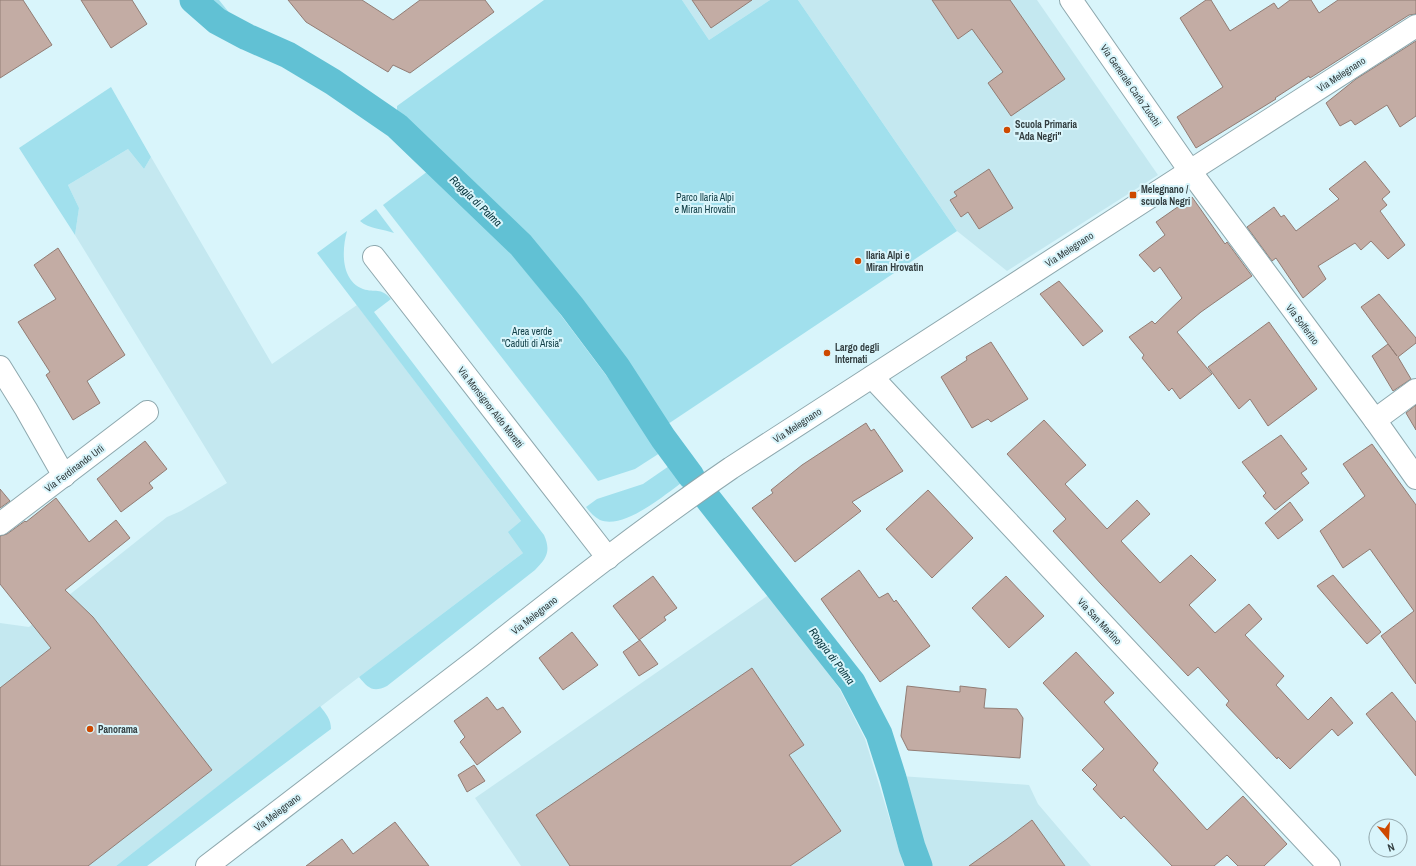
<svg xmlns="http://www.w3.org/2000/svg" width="1416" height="866" font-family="'Archivo Narrow',sans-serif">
<rect width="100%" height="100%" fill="#d9f5fb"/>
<!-- built -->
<g fill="#c4e8f0">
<polygon points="682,0 770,0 709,40"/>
<polygon points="798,0 1037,0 1158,175 1007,271 957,231"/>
<polygon points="128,149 144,169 151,157 272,364 357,305 521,521 523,553 342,690 116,866 0,866 0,623 29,627 167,517 181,511 227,483 75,235 79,208 68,185"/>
<polygon points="770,594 839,688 865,739 904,866 521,866 475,798"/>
<polygon points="900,776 1029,785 1038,804 1091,866 928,866"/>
</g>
<!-- green -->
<g fill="#a1e0ed">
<polygon points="210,0 219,0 235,20"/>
<polygon points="544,0 682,0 709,40 770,0 798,0 957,231 662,428 615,354 561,283 484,199 397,119 397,106"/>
<polygon points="111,87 151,157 144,169 128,149 68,185 79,208 75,235 19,148"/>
<polygon points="428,171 510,252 554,306 663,451 635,469 598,481 383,205"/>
<path d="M376,209L394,233C383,229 369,229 360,221Z"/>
<path d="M347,231C342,249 340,280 363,289C375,293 381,287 391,299L374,312L544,535C551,551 547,558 535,570L387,686C373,693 368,688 359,677L523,553L508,532L521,521L317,253Z"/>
<path d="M672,464L685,480C666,494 624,530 600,520C594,517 590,512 586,507L597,499L643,484Z"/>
<path d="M320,706C326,714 331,719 331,729L147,866H116Z"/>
</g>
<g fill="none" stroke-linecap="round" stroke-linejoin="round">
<!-- canal -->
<g stroke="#61c1d4" stroke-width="27">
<polyline points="193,0 217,21 247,37 288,55 333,82 397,126 521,245 572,307 617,367 663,438 691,476"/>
<polyline points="705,495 852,682 879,734 893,778 912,847 919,866"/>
</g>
</g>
<!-- building -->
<g fill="#c3aca4" stroke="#927c74">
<polygon points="0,0 23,0 52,45 0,78"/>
<polygon points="81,0 132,0 147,24 111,48"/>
<polygon points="288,0 362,0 393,20 420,0 485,0 494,12 410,73 393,65 388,72 306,22"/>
<polygon points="692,0 752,0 711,28"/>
<polygon points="932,0 1010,0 1065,79 1011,116 988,83 1003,72 972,29 958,39"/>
<polygon points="1206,0 1211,0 1230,31 1274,3 1278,9 1290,0 1311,0 1319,13 1338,0 1416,0 1416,14 1409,15 1310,78 1309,76 1275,98 1276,99 1196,148 1177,117 1223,87 1180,18"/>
<polygon points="1416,41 1416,116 1400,127 1387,105 1355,125 1351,120 1340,126 1326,103 1356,79"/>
<polygon points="1365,161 1390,192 1382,199 1387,205 1380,211 1405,245 1388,259 1371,241 1361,250 1355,243 1318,266 1326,279 1303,298 1276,258 1272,261 1247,227 1274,207 1281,217 1284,215 1296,231 1339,199 1329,189"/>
<polygon points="989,169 1013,208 979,229 968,212 961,217 950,200 957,196 954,192"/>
<polygon points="1192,197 1225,244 1227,242 1252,276 1201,312 1177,332 1212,374 1180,399 1172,388 1169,391 1142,358 1144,355 1129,337 1152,321 1155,324 1182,298 1160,267 1154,272 1139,255 1165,235 1156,222"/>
<polygon points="58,248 125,355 87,381 100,403 73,420 46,375 50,372 18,322 56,299 34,265"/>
<polygon points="1059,281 1103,331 1083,346 1040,294"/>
<polygon points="1379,294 1416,338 1416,343 1398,357 1411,379 1393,391 1372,356 1388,344 1397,356 1361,307"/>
<polygon points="1269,322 1317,389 1268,426 1250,399 1239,409 1208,367"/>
<polygon points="991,342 1028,399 991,422 988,419 972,428 941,377 967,360 966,357"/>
<polygon points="1416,405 1416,430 1406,413"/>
<polygon points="1044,420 1086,465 1065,484 1107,529 1137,500 1150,514 1121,541 1160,583 1191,555 1216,580 1189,605 1215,633 1249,604 1262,619 1245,635 1284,676 1276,685 1308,720 1331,697 1353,723 1338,736 1332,729 1290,769 1278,757 1277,759 1226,705 1229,701 1198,667 1188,676 1101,584 1053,531 1066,519 1007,454"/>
<polygon points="866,423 871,431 874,429 903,471 852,502 861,511 795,562 752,508 773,493 771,490 802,465"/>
<polygon points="1281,435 1307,469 1301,473 1309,483 1275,510 1263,496 1266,493 1242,462"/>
<polygon points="145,441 167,469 149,483 153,488 121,512 97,479"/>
<polygon points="1372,444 1416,505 1416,684 1381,636 1414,611 1370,549 1343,568 1320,531 1365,496 1343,464"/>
<polygon points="0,489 10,501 0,508"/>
<polygon points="928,490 973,538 932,578 886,529"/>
<polygon points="56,498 89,542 116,520 130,538 65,590 93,617 212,770 88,866 0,866 0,688 51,648 0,584 0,536 7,534 25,521 26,522"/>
<polygon points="1290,502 1303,520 1278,539 1265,523"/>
<polygon points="859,570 879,598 888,593 894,602 896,600 930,646 880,682 821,599"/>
<polygon points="1333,575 1381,632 1367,644 1317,586"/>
<polygon points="653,576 677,608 664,617 666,620 639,640 613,606"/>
<polygon points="1006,576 1044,616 1009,648 972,608"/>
<polygon points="572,632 598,665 563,690 539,658"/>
<polygon points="640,640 658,664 639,676 623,652"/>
<polygon points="1076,652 1114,693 1104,702 1158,763 1153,770 1207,830 1243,796 1287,844 1264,866 1238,866 1227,855 1214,866 1172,866 1124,816 1121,819 1093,789 1097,785 1082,770 1104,749 1043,683"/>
<polygon points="752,668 804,745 789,755 841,831 790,866 570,866 536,815"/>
<polygon points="907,686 960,692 960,686 986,689 984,708 1017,709 1023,718 1020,758 908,750 901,736"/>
<polygon points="1392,692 1416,722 1416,776 1366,714"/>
<polygon points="487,697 497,710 503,707 521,732 477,765 460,742 465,737 454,721"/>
<polygon points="474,765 485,781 467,792 458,775"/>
<polygon points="1032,820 1065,866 969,866 1007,839"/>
<polygon points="395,822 429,866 306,866 342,839 353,854"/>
</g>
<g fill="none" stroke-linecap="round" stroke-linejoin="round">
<defs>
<g id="minor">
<polyline points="1071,0 1190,171 1375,420 1416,478"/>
<polyline points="374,257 608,558"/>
<polyline points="0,367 26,409 64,476"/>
<polyline points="872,377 1329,866"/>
<polyline points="1375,420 1416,390"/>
<polyline points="0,524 147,412"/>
<path d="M207,866C298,796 389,727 480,657C562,592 645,527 731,468L1190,171L1416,26"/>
</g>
</defs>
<!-- minor casing -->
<use href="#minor" stroke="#8ea8ae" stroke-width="24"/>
<!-- minor -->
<use href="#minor" stroke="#fff" stroke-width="22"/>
</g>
<!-- markers -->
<g fill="#ce4900" stroke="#d9f5fb" stroke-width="1.5">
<circle cx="1007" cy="130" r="4"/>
<rect x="1129" y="191" width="8" height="8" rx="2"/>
<circle cx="858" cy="261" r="4"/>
<circle cx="827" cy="353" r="4"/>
<circle cx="90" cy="729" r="4"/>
</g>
<g text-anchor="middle" stroke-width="4" stroke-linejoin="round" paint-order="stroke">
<!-- street labels -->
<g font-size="10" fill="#323d3f" stroke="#d9f5fb">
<text transform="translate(1341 74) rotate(-33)" y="4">Via Melegnano</text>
<text transform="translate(1131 85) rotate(55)" y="4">Via Generale Carlo Zucchi</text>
<text transform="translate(1069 249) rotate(-33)" y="4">Via Melegnano</text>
<text transform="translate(1303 324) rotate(53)" y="4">Via Solferino</text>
<text transform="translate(491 407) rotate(52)" y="4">Via Monsignor Aldo Moretti</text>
<text transform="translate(797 425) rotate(-33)" y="4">Via Melegnano</text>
<text transform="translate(74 468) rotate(-37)" y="4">Via Ferdinando Urli</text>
<text transform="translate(534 615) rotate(-38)" y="4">Via Melegnano</text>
<text transform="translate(1100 621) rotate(47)" y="4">Via San Martino</text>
<text transform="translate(277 812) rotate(-37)" y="4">Via Melegnano</text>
</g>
<!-- poi labels -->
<g font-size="10" font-weight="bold" fill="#323d3f" stroke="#d9f5fb" text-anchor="start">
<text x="1015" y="128">Scuola Primaria<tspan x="1015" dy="12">"Ada Negri"</tspan></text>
<text x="1141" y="193">Melegnano /<tspan x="1141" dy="12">scuola Negri</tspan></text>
<text x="866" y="259">Ilaria Alpi e<tspan x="866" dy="12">Miran Hrovatin</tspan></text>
<text x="835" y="351">Largo degli<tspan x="835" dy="12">Internati</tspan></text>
<text x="98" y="733">Panorama</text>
</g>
<!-- park labels -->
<g font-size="10" fill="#134048" stroke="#d9f5fb">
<text x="705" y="201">Parco Ilaria Alpi<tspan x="705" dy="12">e Miran Hrovatin</tspan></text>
<text x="532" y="335">Area verde<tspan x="532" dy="12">"Caduti di Arsia"</tspan></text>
</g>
<!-- water labels -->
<g font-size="11" font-style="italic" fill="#002f37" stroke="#d9f5fb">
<text transform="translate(476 201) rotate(44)" y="4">Roggia di Palma</text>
<text transform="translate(832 656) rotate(53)" y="4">Roggia di Palma</text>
</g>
</g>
<!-- north arrow -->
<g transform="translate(1388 838) rotate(162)"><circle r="19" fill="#d9f5fb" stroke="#96abb0"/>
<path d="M0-3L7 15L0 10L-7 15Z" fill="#ce4900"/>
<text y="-6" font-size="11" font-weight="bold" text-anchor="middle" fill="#323d3f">N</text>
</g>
</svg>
